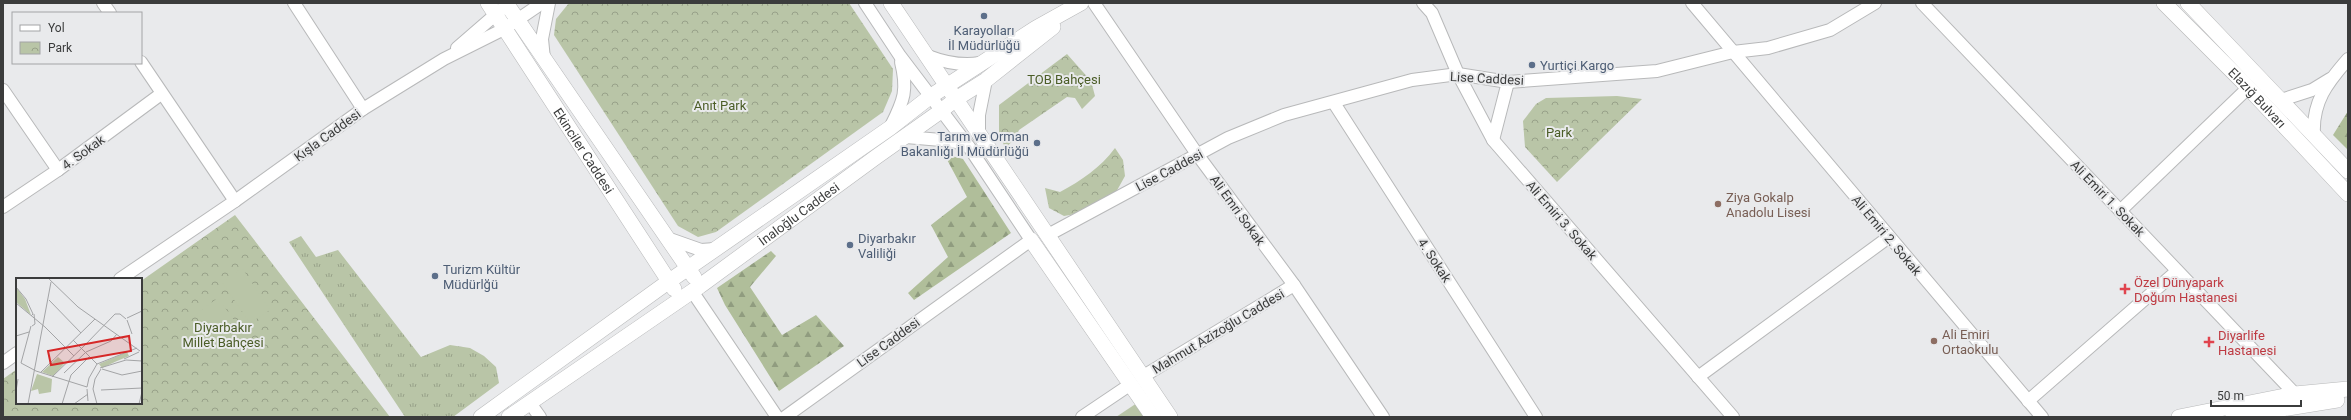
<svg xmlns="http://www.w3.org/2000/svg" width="2351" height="420" font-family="Roboto,sans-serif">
<defs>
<pattern id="grass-tufts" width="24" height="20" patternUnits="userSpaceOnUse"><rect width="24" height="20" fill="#b9c5a7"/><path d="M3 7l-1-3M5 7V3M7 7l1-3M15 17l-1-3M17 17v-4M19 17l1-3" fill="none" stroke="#98a189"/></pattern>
<pattern id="forest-firs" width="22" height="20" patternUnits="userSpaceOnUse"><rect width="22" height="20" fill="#b0be9a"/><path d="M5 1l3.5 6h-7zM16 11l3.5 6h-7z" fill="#909c7f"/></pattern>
<pattern id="park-crowns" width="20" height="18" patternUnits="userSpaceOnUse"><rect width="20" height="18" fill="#b9c5a7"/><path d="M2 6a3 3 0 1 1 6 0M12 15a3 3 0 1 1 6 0" fill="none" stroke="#98a189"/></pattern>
</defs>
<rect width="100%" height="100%" fill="#e9eaec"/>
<!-- grass -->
<polygon fill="url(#grass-tufts)" points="301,236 316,257 338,250 421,357 450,345 470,348 484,356 496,367 499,383 453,417 405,417 289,242"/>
<!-- forest -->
<g fill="url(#forest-firs)">
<polygon points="2348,111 2348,150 2333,135"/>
<polygon points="944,154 963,159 1011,233 914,300 908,293 948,257 931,225 967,197"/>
<polygon points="771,251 776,256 750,287 782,335 816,315 844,346 779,391 725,305 717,288"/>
</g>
<!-- park -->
<g fill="url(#park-crowns)">
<polygon points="569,3 849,3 893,69 892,91 883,112 716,232 698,237 678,226 554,35 556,19"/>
<polygon points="1067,54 1091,81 1095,96 1082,109 1075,98 1067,97 1019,130 1015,139 1005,148 999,132 999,105"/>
<polygon points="1617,96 1642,99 1557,182 1525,147 1523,121 1536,104 1546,98"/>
<path d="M1115,148L1123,160L1125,176L1115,194L1087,212L1064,216L1049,208L1045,188L1060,192C1082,180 1100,168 1115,148Z"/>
<polygon points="235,215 390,417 3,417 3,379 17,369 17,403 141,403 141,281"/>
</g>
<!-- garden -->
<g fill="#b9c5a7">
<polygon points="242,268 270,310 250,323 222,282"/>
<polygon points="218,298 247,338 226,353 197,313"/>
<polygon points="1137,403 1145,417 1116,417"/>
</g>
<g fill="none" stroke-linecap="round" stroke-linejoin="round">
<defs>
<g id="minor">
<polyline points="103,3 110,13"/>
<polyline points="294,3 363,109"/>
<polyline points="1094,3 1197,154 1294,285 1383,417"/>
<polyline points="1423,3 1432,13 1458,74 1493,140 1733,417"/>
<polyline points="1692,3 2042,417"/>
<polyline points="1922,3 2295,394"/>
<polyline points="457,48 502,9"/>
<path d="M928,56C946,63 962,66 980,63"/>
<polyline points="544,59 542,39 549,3"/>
<polyline points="141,62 235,201"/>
<polyline points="3,90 58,170"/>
<polyline points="2281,100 2312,90 2330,79"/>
<polyline points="1334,103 1536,417"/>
<path d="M891,126C904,100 908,90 901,62"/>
<path d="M2314,135C2312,102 2327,83 2348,59"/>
<polyline points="979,136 979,115 986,80"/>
<polyline points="906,137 953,141 969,147"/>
<polyline points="1493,140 1508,82"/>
<polyline points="3,207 58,170 161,94"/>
<polyline points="2120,211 2248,88"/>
<polyline points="1048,235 1228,138 1284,115 1412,80 1458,74 1508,82 1657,71 1733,52 1768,48 1830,30 1875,3"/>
<polyline points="667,238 701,250 715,249"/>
<polyline points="120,279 235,201 363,109 444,59 504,29 542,3"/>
<polyline points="692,291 777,417"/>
<polyline points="3,363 17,353"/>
<polyline points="1142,377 1294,285"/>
<polyline points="1698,377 1889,237"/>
<polyline points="2028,401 2177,271"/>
<polyline points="530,403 540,417"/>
<polyline points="785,417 1031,240 969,147 900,56 865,3"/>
<polyline points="1082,417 1131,384"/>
</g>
<g id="major">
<path id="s1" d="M488,3L674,289"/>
<polyline points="506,3 694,277"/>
<polyline points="891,3 1170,417"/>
<path id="s2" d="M2164,3L2242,81L2348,194"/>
<polyline points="2188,3 2348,171"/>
<polyline points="1031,240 1153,417"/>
<polyline points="481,417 668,282 890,128 931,96 1036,28 1081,3"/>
<path id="s3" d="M509,417L700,286L876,157L941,111L956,99L986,80L1053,27"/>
<polyline points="2179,417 2295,394 2348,389"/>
<polyline points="2233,417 2337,400"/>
</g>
</defs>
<!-- minor casing -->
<use href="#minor" stroke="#b8b9ba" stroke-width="14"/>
<!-- major casing -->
<use href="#major" stroke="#b8b9ba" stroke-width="16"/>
<!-- minor -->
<use href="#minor" stroke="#fff" stroke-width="12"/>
<!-- major -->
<use href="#major" stroke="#fff" stroke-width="15"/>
</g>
<!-- markers -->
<g fill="#5c6f8a" stroke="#e9eaec" stroke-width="1.5">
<circle cx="984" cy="16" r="4"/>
<circle cx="1532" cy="65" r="4"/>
<circle cx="1037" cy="143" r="4"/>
<circle cx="850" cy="245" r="4"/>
<circle cx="435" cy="276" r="4"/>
</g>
<g fill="#8d6e63" stroke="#e9eaec" stroke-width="1.5">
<circle cx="1718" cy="204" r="4"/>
<circle cx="1934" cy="341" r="4"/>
</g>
<g fill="#e0444e" stroke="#e9eaec" stroke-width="1.5">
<path d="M2123 283h4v4h4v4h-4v4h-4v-4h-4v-4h4z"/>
<path d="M2207 336h4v4h4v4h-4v4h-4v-4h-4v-4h4z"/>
</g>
<g text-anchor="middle" stroke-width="4" stroke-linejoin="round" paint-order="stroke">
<!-- service labels -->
<g font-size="13" fill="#4e5e75" stroke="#e9eaec" text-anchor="start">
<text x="984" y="35" text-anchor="middle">Karayolları<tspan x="984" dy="15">İl Müdürlüğü</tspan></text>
<text x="1540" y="70">Yurtiçi Kargo</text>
<text x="1029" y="141" text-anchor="end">Tarım ve Orman<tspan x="1029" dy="15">Bakanlığı İl Müdürlüğü</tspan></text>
<text x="858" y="243">Diyarbakır<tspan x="858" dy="15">Valiliği</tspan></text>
<text x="443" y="274">Turizm Kültür<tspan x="443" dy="15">Müdürlğü</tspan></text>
</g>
<!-- street labels -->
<g font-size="13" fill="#3b3c3c" stroke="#e9eaec">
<text transform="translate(1487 78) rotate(3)" y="5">Lise Caddesi</text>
<text dy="5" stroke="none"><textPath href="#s2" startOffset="133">Elazığ Bulvarı</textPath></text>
<text transform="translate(327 135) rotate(-36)" y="5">Kışla Caddesi</text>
<text dy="5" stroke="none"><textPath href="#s1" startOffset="176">Ekinciler Caddesi</textPath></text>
<text transform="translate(83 152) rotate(-36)" y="5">4. Sokak</text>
<text transform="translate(1169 170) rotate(-28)" y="5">Lise Caddesi</text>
<text transform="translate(2108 198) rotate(46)" y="5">Ali Emiri 1. Sokak</text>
<text transform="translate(1238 210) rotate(54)" y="5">Ali Emri Sokak</text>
<text dy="5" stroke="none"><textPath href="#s3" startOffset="354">İnaloğlu Caddesi</textPath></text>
<text transform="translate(1562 220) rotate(49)" y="5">Ali Emiri 3. Sokak</text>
<text transform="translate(1887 235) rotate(50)" y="5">Ali Emiri 2. Sokak</text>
<text transform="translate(1435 260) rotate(57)" y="5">4. Sokak</text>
<text transform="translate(1218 331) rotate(-31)" y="5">Mahmut Azizoğlu Caddesi</text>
<text transform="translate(888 342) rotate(-36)" y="5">Lise Caddesi</text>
</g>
<!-- park labels -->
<g font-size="13" fill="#4b5d27" stroke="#e9eaec">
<text x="1064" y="84">TOB Bahçesi</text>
<text x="720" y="110">Anıt Park</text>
<text x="1559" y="137">Park</text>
<text x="223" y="332">Diyarbakır<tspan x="223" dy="15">Millet Bahçesi</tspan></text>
</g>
<!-- education labels -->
<g font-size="13" fill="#785e54" stroke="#e9eaec" text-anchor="start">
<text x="1726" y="202">Ziya Gokalp<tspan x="1726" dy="15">Anadolu Lisesi</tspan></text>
<text x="1942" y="339">Ali Emiri<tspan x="1942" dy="15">Ortaokulu</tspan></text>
</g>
<!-- health labels -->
<g font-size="13" fill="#be3a42" stroke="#e9eaec" text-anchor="start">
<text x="2134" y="287">Özel Dünyapark<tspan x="2134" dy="15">Doğum Hastanesi</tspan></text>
<text x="2218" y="340">Diyarlife<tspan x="2218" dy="15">Hastanesi</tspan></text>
</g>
</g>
<!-- overview -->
<g transform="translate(16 278)">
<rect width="126" height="126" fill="#e9eaec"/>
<path d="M111,74L113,78L101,83L86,90L83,86Z" fill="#b9c5a7"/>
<path d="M0,9L9,21L15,37L0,24ZM42,79L49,85L37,98L26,94ZM21,96L36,101L35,114L23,116L22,111L15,113Z" fill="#b9c5a7"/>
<path fill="none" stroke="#a3a4a6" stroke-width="1" d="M32,0L62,29L124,73M0,9L10,21L17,36L15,38M33,22L65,55M0,25L29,49L58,78M111,40L126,33M111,42L116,56M15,48L5,85L20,93L71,109L73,100L81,86L121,70M16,48L19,46L18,36M0,58L13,54M57,62L81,86M70,66L99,36H104L110,41M70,74L95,63L101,56M108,81L123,74M84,90L110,82L126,83M86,91L106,97L126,93M25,94L79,41M48,95L69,75M36,99L70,66M71,111L72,123M85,112L126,110M0,113L2,101M12,126L35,4M46,126L55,97L73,79M58,126L72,116M81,126L77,111L79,101L85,91M123,126L126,114"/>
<path fill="#d62828" fill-opacity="0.15" stroke="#d62828" stroke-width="2" d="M113,58L115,73L35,87L32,73Z"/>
<rect width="126" height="126" fill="none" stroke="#3b3c3c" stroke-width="2"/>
</g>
<!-- border -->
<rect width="2351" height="420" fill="none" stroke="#3b3c3c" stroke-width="8"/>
<!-- legend -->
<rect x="12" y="12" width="130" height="52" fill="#e9eaec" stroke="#a3a4a6"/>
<rect x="20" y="25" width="20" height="6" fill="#ffffff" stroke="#a3a4a6"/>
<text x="48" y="32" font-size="12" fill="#3b3c3c">Yol</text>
<rect x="20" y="42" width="20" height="12" fill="url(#park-crowns)" stroke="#a3a4a6"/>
<text x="48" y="52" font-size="12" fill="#3b3c3c">Park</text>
<!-- scale -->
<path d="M2211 400v6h90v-6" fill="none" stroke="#3b3c3c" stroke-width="2"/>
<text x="2217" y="400" font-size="12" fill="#3b3c3c" stroke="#e9eaec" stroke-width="3" paint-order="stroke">50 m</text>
</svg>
